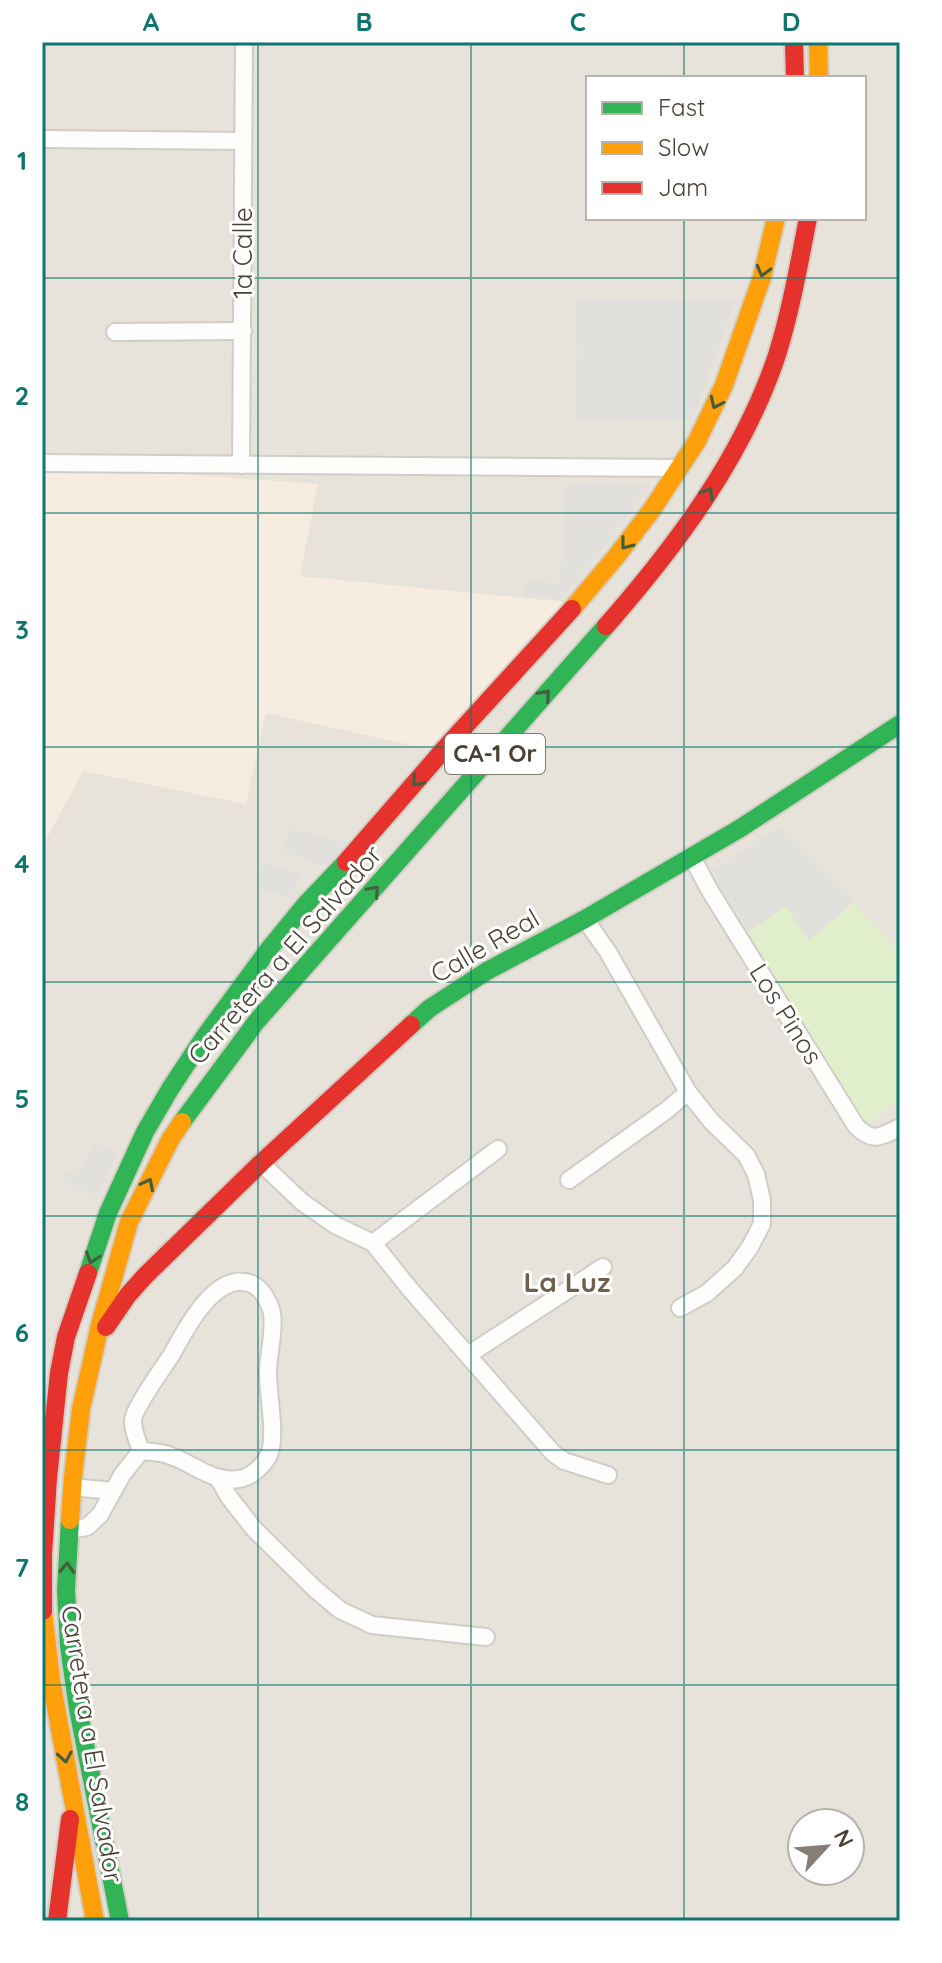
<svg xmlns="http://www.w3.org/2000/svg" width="942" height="1963" font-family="Quicksand,sans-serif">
<rect width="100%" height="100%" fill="#f3f1ed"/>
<!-- residential -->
<path fill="#e7e3da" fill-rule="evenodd" d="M42,42H900V1921H42ZM588,78H864V218H588ZM802,1823H850V1871H802Z"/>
<!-- commercial -->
<polygon fill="#f6ecdf" points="42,464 318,484 300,576 564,602 433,750 266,713 246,804 83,771 42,847"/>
<!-- green -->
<polygon fill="#e1eecb" points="854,902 900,953 900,1100 866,1125 748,932 786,906 810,940"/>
<!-- parking -->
<g fill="#e2e0dc">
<polygon points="578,299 735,301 692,420 576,421"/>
<polygon points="566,484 652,485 562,599 524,596 525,581 561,583"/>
<polygon points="779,827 854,902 809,941 786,906 748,932 711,872"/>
<polygon points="290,829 354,844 333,868 284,852"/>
<polygon points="263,863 300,873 292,898 256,887"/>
<polygon points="94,1141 117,1153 97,1196 61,1179 65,1171 77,1176"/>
</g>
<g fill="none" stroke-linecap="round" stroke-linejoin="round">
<defs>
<g id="street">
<polyline points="42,139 243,141"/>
<polyline points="115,332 243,331"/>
<polyline points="42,463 679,468"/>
<polyline points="241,465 244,42"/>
<path d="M692,857L710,891L856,1126C872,1143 881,1137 900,1127"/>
<polyline points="585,919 608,952 688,1092 711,1121 746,1155 756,1174 762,1200 762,1224 750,1247 735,1268 707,1293 680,1308"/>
<polyline points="261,1163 302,1202 335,1225 373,1243 409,1288 553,1453 564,1461 608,1475"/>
<polyline points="569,1180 667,1110 688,1092"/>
<polyline points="373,1243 498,1149"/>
<polyline points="468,1355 603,1267"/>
<polyline points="218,1478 229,1497 254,1529 315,1589 340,1610 372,1625 486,1637"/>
<polyline points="72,1487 113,1491"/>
<path d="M69,1530L87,1527L100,1515L122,1475L141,1451C151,1452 162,1452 171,1456C194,1464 213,1483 239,1479C252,1477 266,1464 270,1452C276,1431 268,1396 268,1373C268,1354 275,1332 272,1313C269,1301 262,1289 252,1284C216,1269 185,1330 172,1354C163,1368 133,1409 133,1421C133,1432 138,1441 141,1451"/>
</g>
<g id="fast">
<polyline points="411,1025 430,1008 487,971 585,919 739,829 900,724"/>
<polyline points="182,1122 256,1022 606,626"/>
<polyline points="88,1273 108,1213 145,1132 170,1089 205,1036 269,949 306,904 346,862"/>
<polyline points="70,1520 66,1590 69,1646 78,1709 120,1921"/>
</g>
<g id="slow">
<polyline points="818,42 819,78"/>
<polyline points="572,609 615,558 651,511 697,441 724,385 762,277 776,218"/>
<polyline points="70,1520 73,1477 81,1409 100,1325 129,1222 170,1140 182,1122"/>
<polyline points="43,1611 51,1680 95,1921"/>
</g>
<g id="jam">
<polyline points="794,42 795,78"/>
<path d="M606,626C676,546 743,457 777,355C791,310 799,264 808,218"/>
<polyline points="346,862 446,747 572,609"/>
<polyline points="106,1327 128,1295 145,1276 261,1163 411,1025"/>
<polyline points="43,1611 43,1555 48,1478 59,1373 66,1337 88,1273"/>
<polyline points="57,1921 70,1819"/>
</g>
</defs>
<!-- street casing -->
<use href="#street" stroke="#d0cdc8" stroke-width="20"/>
<!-- fast casing -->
<use href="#fast" stroke="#d3cec3" stroke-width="22"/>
<!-- slow casing -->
<use href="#slow" stroke="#d3cec3" stroke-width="22"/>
<!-- jam casing -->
<use href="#jam" stroke="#d3cec3" stroke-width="22"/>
<!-- street -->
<use href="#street" stroke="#fdfdfc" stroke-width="16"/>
<!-- fast -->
<use href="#fast" stroke="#30b455" stroke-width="18"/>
<!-- slow -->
<use href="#slow" stroke="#ff9f0a" stroke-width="18"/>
<!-- jam -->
<use href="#jam" stroke="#e5322d" stroke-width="18"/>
</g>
<!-- one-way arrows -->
<defs><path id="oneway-chevron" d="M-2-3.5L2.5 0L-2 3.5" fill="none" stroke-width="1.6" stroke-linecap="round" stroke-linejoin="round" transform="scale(2)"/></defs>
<g stroke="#445e3e">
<use href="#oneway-chevron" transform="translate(763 271) rotate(105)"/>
<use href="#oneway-chevron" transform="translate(716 403) rotate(115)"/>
<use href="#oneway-chevron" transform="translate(708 493) rotate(-58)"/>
<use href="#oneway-chevron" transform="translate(626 544) rotate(128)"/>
<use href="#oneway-chevron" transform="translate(545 695) rotate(-49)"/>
<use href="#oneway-chevron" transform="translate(417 781) rotate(131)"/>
<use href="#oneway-chevron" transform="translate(374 891) rotate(-48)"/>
<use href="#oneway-chevron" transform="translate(148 1184) rotate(-63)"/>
<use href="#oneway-chevron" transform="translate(92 1258) rotate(109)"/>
<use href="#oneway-chevron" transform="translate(67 1568) rotate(-87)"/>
<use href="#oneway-chevron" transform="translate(65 1757) rotate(80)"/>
</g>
<!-- grid -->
<path fill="none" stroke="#0f766e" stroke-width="2" stroke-opacity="0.55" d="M258,42V1921M471,42V1921M684,42V78M684,218V1921M42,278H900M42,513H900M42,747H900M42,982H900M42,1216H900M42,1450H900M42,1685H900"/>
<g text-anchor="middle" stroke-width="6" stroke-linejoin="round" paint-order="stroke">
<!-- shield labels -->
<rect fill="#fff" stroke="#807b73" stroke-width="2" x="445" y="734" width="100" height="40" rx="6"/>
<g font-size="24" font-weight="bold" fill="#4a4237">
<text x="495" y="762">CA-1 Or</text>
</g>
<!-- street labels -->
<g font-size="26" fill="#4a4237" stroke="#fff">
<text transform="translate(243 253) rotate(-90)" y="9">1a Calle</text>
<text transform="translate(485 946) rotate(-30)" y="9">Calle Real</text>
<text transform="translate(285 955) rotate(-49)" y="9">Carretera a El Salvador</text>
<text transform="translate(786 1014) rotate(58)" y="9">Los Pinos</text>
<text transform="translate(92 1744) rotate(81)" y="9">Carretera a El Salvador</text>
</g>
<!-- neighbourhood labels -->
<g font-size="28" font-weight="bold" fill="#6e604d" stroke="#fff">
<text x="567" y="1292">La Luz</text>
</g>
</g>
<!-- border -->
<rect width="942" height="1963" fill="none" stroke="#ffffff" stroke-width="88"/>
<!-- legend -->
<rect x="586" y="76" width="280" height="144" fill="#ffffff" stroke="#b7b3af" stroke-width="2"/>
<rect x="602" y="102" width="40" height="12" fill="#30b455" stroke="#b7b3af" stroke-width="2"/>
<text x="658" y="116" font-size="24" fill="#4a4237">Fast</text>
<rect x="602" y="142" width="40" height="12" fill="#ff9f0a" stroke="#b7b3af" stroke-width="2"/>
<text x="658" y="156" font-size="24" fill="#4a4237">Slow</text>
<rect x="602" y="182" width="40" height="12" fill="#e5322d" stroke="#b7b3af" stroke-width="2"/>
<text x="658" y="196" font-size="24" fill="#4a4237">Jam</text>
<!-- north arrow -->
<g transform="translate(826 1847) rotate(64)"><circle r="38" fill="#ffffff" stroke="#b7b3af" stroke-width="2"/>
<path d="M0-6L14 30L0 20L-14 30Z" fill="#857f77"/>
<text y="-12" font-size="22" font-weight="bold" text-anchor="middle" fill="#4a4237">N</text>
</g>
<rect x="44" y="44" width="854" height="1875" fill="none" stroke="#0f766e" stroke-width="3"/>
<g font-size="26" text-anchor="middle" font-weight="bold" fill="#0f766e">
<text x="151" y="31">A</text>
<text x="364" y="31">B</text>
<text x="578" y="31">C</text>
<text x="791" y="31">D</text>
<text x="22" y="170">1</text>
<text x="22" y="405">2</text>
<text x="22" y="639">3</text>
<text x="22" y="873">4</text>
<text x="22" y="1108">5</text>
<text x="22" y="1342">6</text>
<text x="22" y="1577">7</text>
<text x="22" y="1811">8</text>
</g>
</svg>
